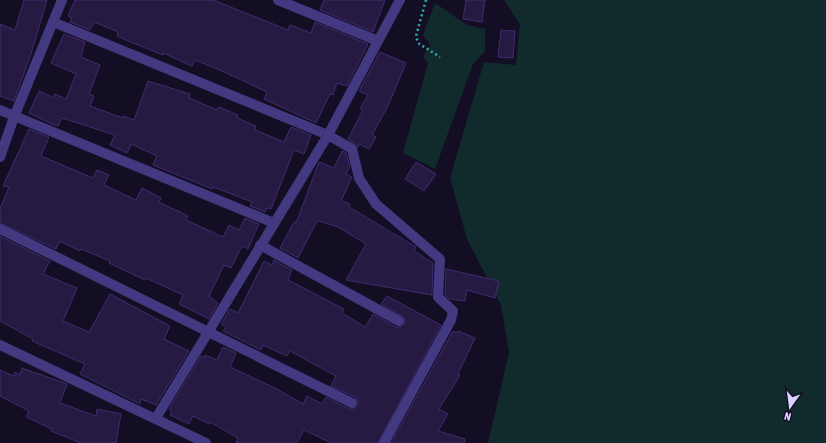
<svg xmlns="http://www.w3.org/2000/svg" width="826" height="443" font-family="'Asap Condensed',sans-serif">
<rect width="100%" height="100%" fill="#130e23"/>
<!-- green -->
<g fill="#112b2c">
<polygon points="504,0 826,0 826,443 488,443 509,353 501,305 467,239 450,178 484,62 516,65 520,24"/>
<polygon points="435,3 467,25 485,29 485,51 473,64 435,169 403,153 428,63 423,57 430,44 423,35"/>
</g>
<!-- building -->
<g fill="#261a43" stroke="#3f2c6f">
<polygon points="24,0 47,0 31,54 14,101 0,96 0,24 15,30"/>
<polygon points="75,0 213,0 288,30 290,25 311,33 315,22 368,44 347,86 337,83 333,95 330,94 316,123 264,99 267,92 222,71 195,60 192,66 163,53 163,55 133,43 117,36 118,32 94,22 90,30 70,22 72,18 68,16"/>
<polygon points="324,0 385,0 373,32 320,10"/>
<polygon points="466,0 485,0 482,22 463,19"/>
<polygon points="501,30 515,31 513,58 498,57"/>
<polygon points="64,34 85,42 81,57 100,65 89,94 94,96 90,106 123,118 124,116 134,120 148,81 190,94 189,98 217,110 219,107 238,115 237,118 256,126 255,130 284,142 291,127 311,135 304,154 294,150 271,209 267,208 265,212 250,206 252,202 213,187 212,189 153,165 157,156 131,144 127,153 110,145 115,135 62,118 58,126 54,125 29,113 39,91 54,98 55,94 66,99 76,74 51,63"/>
<polygon points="380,52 406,63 388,106 372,135 376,137 369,149 359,144 358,147 348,139 363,110 360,109 368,95 359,91"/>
<polygon points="29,129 49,137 41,156 93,178 97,170 109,175 104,185 136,200 142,188 161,198 159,202 188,216 186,220 223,237 229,225 239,230 245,218 259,224 248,249 242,246 231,268 224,265 209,296 218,303 209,319 179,304 183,295 146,278 145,280 109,263 110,261 81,249 80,251 60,241 56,249 0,223 0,209 9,187 3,186"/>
<polygon points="342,151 346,153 350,166 346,174 352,177 341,201 350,204 349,207 416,247 414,251 433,263 432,295 346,280 366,244 338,227 319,221 317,221 298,258 280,248 294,222 296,223 319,162 334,168"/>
<polygon points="416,162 436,174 424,191 405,179"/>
<polygon points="0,236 50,261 43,274 77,288 63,321 89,332 110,294 170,326 164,339 189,351 156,405 141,399 140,404 80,374 85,364 32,341 33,339 0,321"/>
<polygon points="274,260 292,270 288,280 344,309 342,313 365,327 373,314 396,327 400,327 404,324 405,320 402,316 381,304 387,296 441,325 378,443 331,443 304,430 297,443 236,443 238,438 210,422 209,424 193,416 189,424 170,415 172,411 169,409 201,356 204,358 205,355 217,360 223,347 236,353 230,367 275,388 303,404 307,396 322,404 326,397 349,409 353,409 358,406 358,402 355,397 331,386 336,376 290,351 287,356 263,345 261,350 223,331 226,327 221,324 230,309 238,313 264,261 272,265"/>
<polygon points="446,269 499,281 495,298 467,290 465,301 449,299 445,294"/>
<polygon points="453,331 457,333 458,331 475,338 458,374 460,375 439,409 448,414 438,431 465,439 464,443 391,443"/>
<polygon points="22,368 67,384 60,403 96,416 97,409 121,414 116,443 81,443 51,431 52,429 26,417 29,411 0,396 0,370 14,376 15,372 20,375"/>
</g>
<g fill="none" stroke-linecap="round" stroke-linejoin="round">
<!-- path -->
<polyline stroke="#2fb0b3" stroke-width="2.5" stroke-dasharray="2 3" stroke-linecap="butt" points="426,0 416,36 418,43 440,57"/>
<!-- street -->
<g stroke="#423981" stroke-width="10">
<polyline points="278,0 378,41"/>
<polyline points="53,22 328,135 352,149 359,178 376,204 440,259 438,297 453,311 451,320 384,443"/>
<polyline points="0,110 274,223"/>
<polyline points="0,157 14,117 62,0"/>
<polyline points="0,229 352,403"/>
<polyline points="260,245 399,321"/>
<polyline points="0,345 206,443"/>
<polyline points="156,418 328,135 400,0"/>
</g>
</g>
<!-- north arrow -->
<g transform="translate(790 407) rotate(194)" stroke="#130e23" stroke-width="3" paint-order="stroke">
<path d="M0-3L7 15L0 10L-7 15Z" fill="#d9d0ff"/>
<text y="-6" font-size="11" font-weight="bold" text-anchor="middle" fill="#d9d0ff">N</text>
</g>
</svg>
